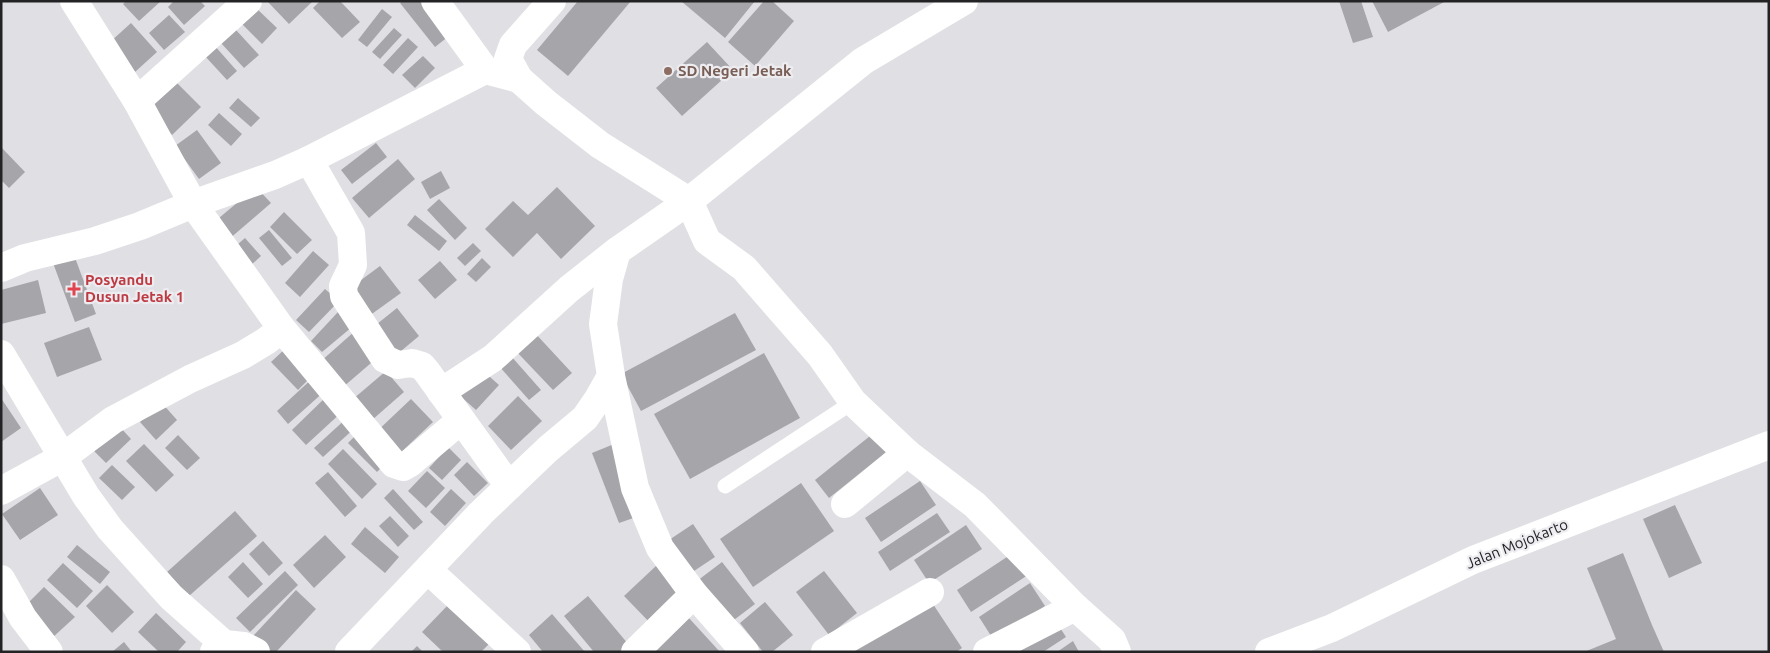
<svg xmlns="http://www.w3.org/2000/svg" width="1770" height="653" font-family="Ubuntu,sans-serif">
<rect width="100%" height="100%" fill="#e0dfe3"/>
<!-- building -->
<g fill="#a6a5a9">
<polygon points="126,1 161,1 139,21 123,4"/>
<polygon points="174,1 200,1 205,6 184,25 168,7"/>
<polygon points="267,1 313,1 289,24"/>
<polygon points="320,1 340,1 360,22 342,38 313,8"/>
<polygon points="403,1 422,1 449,36 435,47 400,3"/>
<polygon points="578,1 631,1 568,76 537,50"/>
<polygon points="681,1 755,1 725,38"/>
<polygon points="764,1 772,1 794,21 755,66 728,42"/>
<polygon points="1339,1 1361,1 1373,37 1353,43"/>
<polygon points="1372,1 1446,1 1388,32"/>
<polygon points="255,7 277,28 262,44 241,23"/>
<polygon points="382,9 392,17 367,47 358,40"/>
<polygon points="169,15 185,32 164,50 149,33"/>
<polygon points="131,23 157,52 135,72 109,43"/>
<polygon points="394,28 402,35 380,59 372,52"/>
<polygon points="236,30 259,55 244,68 221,43"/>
<polygon points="408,38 418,47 393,74 383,65"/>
<polygon points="707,42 733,70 682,116 656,88"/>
<polygon points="214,45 237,71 227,80 204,55"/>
<polygon points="423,56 435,68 415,88 402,75"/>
<polygon points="176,82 201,107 172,135 147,110"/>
<polygon points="238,98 260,118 251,127 229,108"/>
<polygon points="219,113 242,134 231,146 208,125"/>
<polygon points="197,130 221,163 199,179 175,146"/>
<polygon points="376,143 387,157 352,184 341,170"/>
<polygon points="1,147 25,172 9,188 1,180"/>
<polygon points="398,159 415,179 369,218 352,198"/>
<polygon points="441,171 450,188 430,199 421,182"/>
<polygon points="256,187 271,203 228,240 213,223"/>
<polygon points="557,187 595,226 561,259 537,233 513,257 485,229 513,201 528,215"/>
<polygon points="439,199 467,228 455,240 427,210"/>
<polygon points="284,212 312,240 297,254 270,227"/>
<polygon points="415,215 447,241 439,251 407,225"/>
<polygon points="269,230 292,258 282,266 259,238"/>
<polygon points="245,238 261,256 248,268 231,250"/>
<polygon points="473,243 481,251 465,266 457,258"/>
<polygon points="313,251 329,265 300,297 285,283"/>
<polygon points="74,255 96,314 75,322 53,263"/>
<polygon points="482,258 491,267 476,282 467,274"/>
<polygon points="440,261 457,280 435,299 418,280"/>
<polygon points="380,266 401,293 369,316 349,289"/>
<polygon points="38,280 46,313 1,324 1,290"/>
<polygon points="325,289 339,301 309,332 296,320"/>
<polygon points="397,308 419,336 395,356 372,328"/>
<polygon points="338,312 352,327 322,352 311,341"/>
<polygon points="735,313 756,350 641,411 621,374"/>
<polygon points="89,327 102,360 57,377 44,343"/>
<polygon points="355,331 378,357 342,388 320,362"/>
<polygon points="534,332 572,373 553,390 515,350"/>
<polygon points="286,348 313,375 298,390 271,362"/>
<polygon points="764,353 800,418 690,479 654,414"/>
<polygon points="511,356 541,390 529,400 499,366"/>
<polygon points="481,369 499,385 476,410 458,394"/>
<polygon points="386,371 404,392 364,427 346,405"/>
<polygon points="314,377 326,390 288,424 277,411"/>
<polygon points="328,395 343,411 306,445 292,430"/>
<polygon points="518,396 542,421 511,450 488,426"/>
<polygon points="1,398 21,428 1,442"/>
<polygon points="411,399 433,422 395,458 373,435"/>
<polygon points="161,402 177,420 156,440 140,422"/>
<polygon points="348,417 357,426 323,457 314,448"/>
<polygon points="120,427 131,439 106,463 94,451"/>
<polygon points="359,432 388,461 377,472 348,443"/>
<polygon points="875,432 889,450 829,498 815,480"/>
<polygon points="178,435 200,458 187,470 165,448"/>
<polygon points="144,444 174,475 156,492 126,461"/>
<polygon points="614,444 642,515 619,523 592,453"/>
<polygon points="448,447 461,460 442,480 429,468"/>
<polygon points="343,449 377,484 362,499 328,464"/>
<polygon points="467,462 488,483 474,496 454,475"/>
<polygon points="112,465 135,487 122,500 99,478"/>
<polygon points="427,471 445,488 426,508 408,491"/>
<polygon points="328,472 357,506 345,517 315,483"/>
<polygon points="920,481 936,505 881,542 865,518"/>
<polygon points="801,483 834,531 753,587 720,539"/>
<polygon points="40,488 58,515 20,540 2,514"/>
<polygon points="393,489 423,522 414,530 384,498"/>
<polygon points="451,489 466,503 445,526 430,512"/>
<polygon points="1675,505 1702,563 1669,578 1643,519"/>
<polygon points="235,511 257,536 189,596 167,572"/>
<polygon points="937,513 950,532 890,571 878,552"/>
<polygon points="390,516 409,536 398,547 379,526"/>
<polygon points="693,524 715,557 688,575 666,542"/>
<polygon points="966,525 982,549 929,583 914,560"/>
<polygon points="365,527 399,557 385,573 351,544"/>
<polygon points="325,535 346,557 314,588 293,565"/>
<polygon points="263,541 283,563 269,576 249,554"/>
<polygon points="77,545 110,572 100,584 67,557"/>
<polygon points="1016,551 1031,573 971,612 957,590"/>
<polygon points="1623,553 1652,625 1664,652 1584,652 1616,639 1587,568"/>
<polygon points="243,562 263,584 248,598 228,577"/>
<polygon points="722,562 755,604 730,623 697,581"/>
<polygon points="63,563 93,591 77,608 47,580"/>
<polygon points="657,565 688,596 655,628 624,596"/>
<polygon points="285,571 298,585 250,632 236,618"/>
<polygon points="824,571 857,613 829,635 796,592"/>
<polygon points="1030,583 1045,606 993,639 979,617"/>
<polygon points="107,585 134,612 112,633 86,606"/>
<polygon points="44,587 75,617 52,638 23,608"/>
<polygon points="296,590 316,609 276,652 270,652 253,636"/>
<polygon points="927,595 962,648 956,652 846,652"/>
<polygon points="588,596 634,651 633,652 594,652 564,616"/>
<polygon points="765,602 793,635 772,652 763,652 740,623"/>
<polygon points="448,605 489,644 481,652 443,652 422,632"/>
<polygon points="156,613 186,642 177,652 159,652 138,632"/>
<polygon points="552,614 585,652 543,652 529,635"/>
<polygon points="688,617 720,652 650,652"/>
<polygon points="1055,620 1066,637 1043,652 1022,652 1017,645"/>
<polygon points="1073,641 1079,652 1057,652"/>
<polygon points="124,642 132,652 112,652"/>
<polygon points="417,646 423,652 411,652"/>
</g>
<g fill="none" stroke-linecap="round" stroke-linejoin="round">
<!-- lane -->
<polyline stroke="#fff" stroke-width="15" points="725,486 853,402"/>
<!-- street -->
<g stroke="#fff" stroke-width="28">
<polyline points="435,1 485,70"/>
<polyline points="552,1 513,45 508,59 519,79 546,103 600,145 689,201 707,241 744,268 820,355 853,402 907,453 975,505 1075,607 1112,640 1117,652"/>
<polyline points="137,101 248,1"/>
<polyline points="309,160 351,233 353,265 343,286 344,296 385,359 398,365 412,363 422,366 427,372 509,486"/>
<polyline points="1,268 25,258 95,241 140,226 193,204 137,101 74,1"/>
<polyline points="282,329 394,464 403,467 410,463 461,420"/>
<polyline points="1,354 86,496 110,529 171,597 224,644"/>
<polyline points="611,376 635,488 660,548 694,594 745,652"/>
<polyline points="441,392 493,358 569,289 617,251"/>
<polyline points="1,491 63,457 113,420 190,379 243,355 266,341 282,329 193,204 275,175 309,160 485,70 519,79"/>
<polyline points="845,504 907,453"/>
<polyline points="428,570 517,652"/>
<polyline points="1,579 23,618 49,652"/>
<polyline points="214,652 224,644 244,646 256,652"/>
<polyline points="349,652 481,513 548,449 585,418 598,399 611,376 603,324 609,279 617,251 689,201 863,61 964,1"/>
<polyline points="635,652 694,594"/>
<polyline points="825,652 930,592"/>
<polyline points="987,652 1075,607"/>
<polyline points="1269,652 1332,628 1473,560 1769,445"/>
</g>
</g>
<!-- markers -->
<circle fill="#8d6e63" stroke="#edecf0" stroke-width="2" cx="668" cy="71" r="5"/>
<path fill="#e0444e" stroke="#edecf0" stroke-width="2" d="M71.5 281.5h5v5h5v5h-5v5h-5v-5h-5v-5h5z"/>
<g text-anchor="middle" stroke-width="4.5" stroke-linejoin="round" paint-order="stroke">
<!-- education labels -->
<g font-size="15" font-weight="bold" fill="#785e54" stroke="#edecf0" text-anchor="start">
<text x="678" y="76">SD Negeri Jetak</text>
</g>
<!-- health labels -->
<g font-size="15" font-weight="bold" fill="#be3a42" stroke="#edecf0" text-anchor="start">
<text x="85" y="285">Posyandu<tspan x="85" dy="17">Dusun Jetak 1</tspan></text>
</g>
<!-- street labels -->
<g font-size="15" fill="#232224" stroke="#edecf0">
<text transform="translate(1517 544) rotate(-22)" y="5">Jalan Mojokarto</text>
</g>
</g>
<!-- border -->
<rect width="1770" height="653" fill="none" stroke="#232224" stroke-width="5"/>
</svg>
